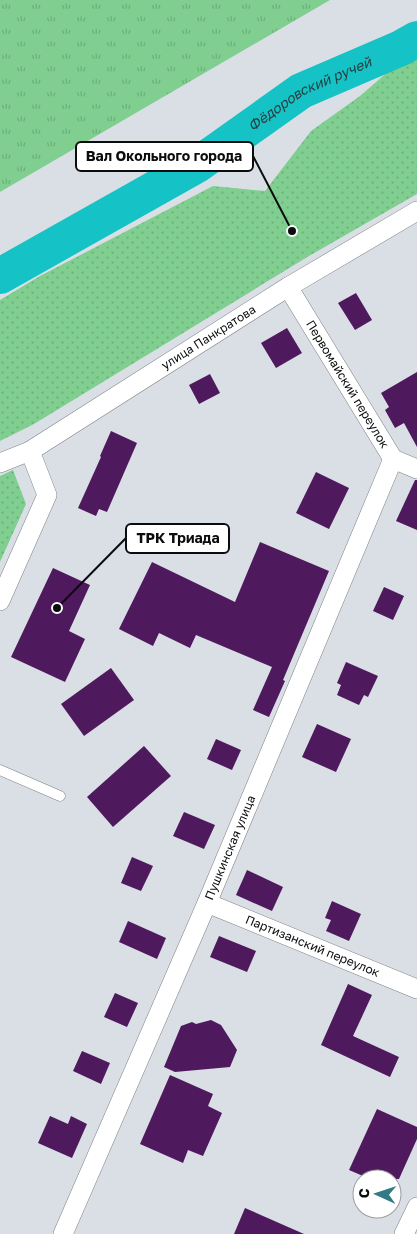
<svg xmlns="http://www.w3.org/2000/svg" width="417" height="1234" font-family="'Golos Text',sans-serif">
<defs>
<pattern id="grass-tufts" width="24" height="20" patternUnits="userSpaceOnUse" patternTransform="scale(1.25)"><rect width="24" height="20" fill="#80ce90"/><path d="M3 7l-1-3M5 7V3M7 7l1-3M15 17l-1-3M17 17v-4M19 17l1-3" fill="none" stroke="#6db07b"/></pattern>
<pattern id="park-dots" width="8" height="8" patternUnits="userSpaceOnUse" patternTransform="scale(1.25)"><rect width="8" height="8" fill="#80ce90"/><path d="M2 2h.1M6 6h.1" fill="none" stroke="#6db07b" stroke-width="1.8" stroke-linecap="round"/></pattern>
</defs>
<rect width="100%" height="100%" fill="#dadfe5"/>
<!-- grass -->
<polygon fill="url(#grass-tufts)" points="0,0 330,0 0,192"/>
<!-- park -->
<g fill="url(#park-dots)">
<polygon points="417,52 417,194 309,256 34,424 0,441 0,300 40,276 213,186 265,191 311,131 360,96 406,56"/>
<polygon points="13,470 26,504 0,562 0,476"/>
</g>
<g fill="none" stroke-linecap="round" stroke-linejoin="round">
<!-- river -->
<path stroke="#15c2c5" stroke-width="36" id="s1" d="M0,276L197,165L301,91L401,48L417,39"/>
</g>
<!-- building -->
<g fill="#4f195d">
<polygon points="356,293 372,320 355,330 338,303"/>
<polygon points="287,328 302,353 276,368 261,343"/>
<polygon points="417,372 417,447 404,423 395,428 385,410 389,407 381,393"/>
<polygon points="210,374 220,393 199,404 189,385"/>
<polygon points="111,431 137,443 107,512 99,509 96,516 78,508 101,457 100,456"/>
<polygon points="316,472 349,488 329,529 296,513"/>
<polygon points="415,480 417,480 417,530 396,521"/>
<polygon points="260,542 329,571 283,680 285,681 269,717 253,710 272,667 196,635 190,648 159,633 153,646 119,629 152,562 235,602"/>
<polygon points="53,568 90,585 69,631 85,639 65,682 11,657"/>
<polygon points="384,587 404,596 393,620 373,611"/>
<polygon points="346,662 378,676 368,697 364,695 359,705 337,695 341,685 337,683"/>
<polygon points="111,668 134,700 84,736 61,704"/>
<polygon points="317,724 351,739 336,772 302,757"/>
<polygon points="216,739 241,750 232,770 207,759"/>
<polygon points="144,746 171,776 113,827 87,797"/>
<polygon points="184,812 215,825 204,849 173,836"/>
<polygon points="132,857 153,866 141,891 121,883"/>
<polygon points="247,870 283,887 272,911 236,895"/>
<polygon points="332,901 361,914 349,941 326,931 331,920 325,918"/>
<polygon points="128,921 166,938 157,959 119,942"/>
<polygon points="219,936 256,951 247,972 210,957"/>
<polygon points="348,984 372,995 353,1036 399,1057 390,1077 321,1045"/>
<polygon points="115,993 138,1003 127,1027 104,1017"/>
<polygon points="211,1020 221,1025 237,1050 230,1067 175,1072 164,1067 181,1026 192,1022 196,1024"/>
<polygon points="82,1051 110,1063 101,1084 73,1071"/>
<polygon points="170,1075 213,1094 208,1106 222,1113 203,1156 188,1150 183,1163 140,1144"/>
<polygon points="377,1109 417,1127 417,1139 399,1179 370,1179 349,1170"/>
<polygon points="50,1116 68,1124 71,1116 87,1124 72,1158 38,1143"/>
<polygon points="245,1208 304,1234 234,1234"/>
</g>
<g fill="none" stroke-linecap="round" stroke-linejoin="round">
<defs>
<polyline id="lane" points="0,770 60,796"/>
<g id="street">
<path id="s2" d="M288,287L393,459L417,469"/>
<path id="s3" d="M0,463L30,451L288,287L417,211"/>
<polyline points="0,601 47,495 30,451"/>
<path id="s4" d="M207,903L417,989"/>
<path id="s5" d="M63,1234L207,903L393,459"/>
<polyline points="404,1234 417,1207"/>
</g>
</defs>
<!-- lane casing -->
<use href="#lane" stroke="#7d8186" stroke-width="11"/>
<!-- street casing -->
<use href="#street" stroke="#7d8186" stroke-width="20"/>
<!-- lane -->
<use href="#lane" stroke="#fff" stroke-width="10"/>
<!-- street -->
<use href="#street" stroke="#fff" stroke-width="19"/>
</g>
<g text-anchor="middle" stroke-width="5" stroke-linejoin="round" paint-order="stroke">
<!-- street labels -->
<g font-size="12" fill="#0a0c0d" stroke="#fff">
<text dy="4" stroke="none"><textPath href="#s3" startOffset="244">улица Панкратова</textPath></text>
<text dy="4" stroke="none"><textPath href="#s2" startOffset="114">Первомайский переулок</textPath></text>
<text dy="4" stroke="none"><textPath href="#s5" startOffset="421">Пушкинская улица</textPath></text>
<text dy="4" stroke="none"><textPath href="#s4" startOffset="114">Партизанский переулок</textPath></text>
</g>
<!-- water labels -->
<g font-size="14" font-style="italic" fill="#273f40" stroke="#fff">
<text dy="5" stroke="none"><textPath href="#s1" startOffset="360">Фёдоровский ручей</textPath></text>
</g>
</g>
<!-- callouts -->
<path fill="none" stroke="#0a0c0d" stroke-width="2" d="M292 231L253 156M57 608L126 538"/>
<g fill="#0a0c0d" stroke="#fff" stroke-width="2">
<circle cx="292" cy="231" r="5"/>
<circle cx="57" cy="608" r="5"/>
</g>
<g fill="#fff" stroke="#0a0c0d" stroke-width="2">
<rect x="76" y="142" width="177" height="29" rx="5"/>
<rect x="126" y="524" width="103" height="29" rx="5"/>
</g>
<g font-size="14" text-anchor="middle" font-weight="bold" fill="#0a0c0d">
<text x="164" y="161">Вал Окольного города</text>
<text x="178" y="543">ТРК Триада</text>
</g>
<!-- north arrow -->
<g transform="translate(377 1194) rotate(273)"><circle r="24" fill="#ffffff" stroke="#9d9e9e"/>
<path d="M0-4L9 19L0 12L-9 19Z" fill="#337b84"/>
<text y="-8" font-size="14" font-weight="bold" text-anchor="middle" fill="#0a0c0d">С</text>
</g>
</svg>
